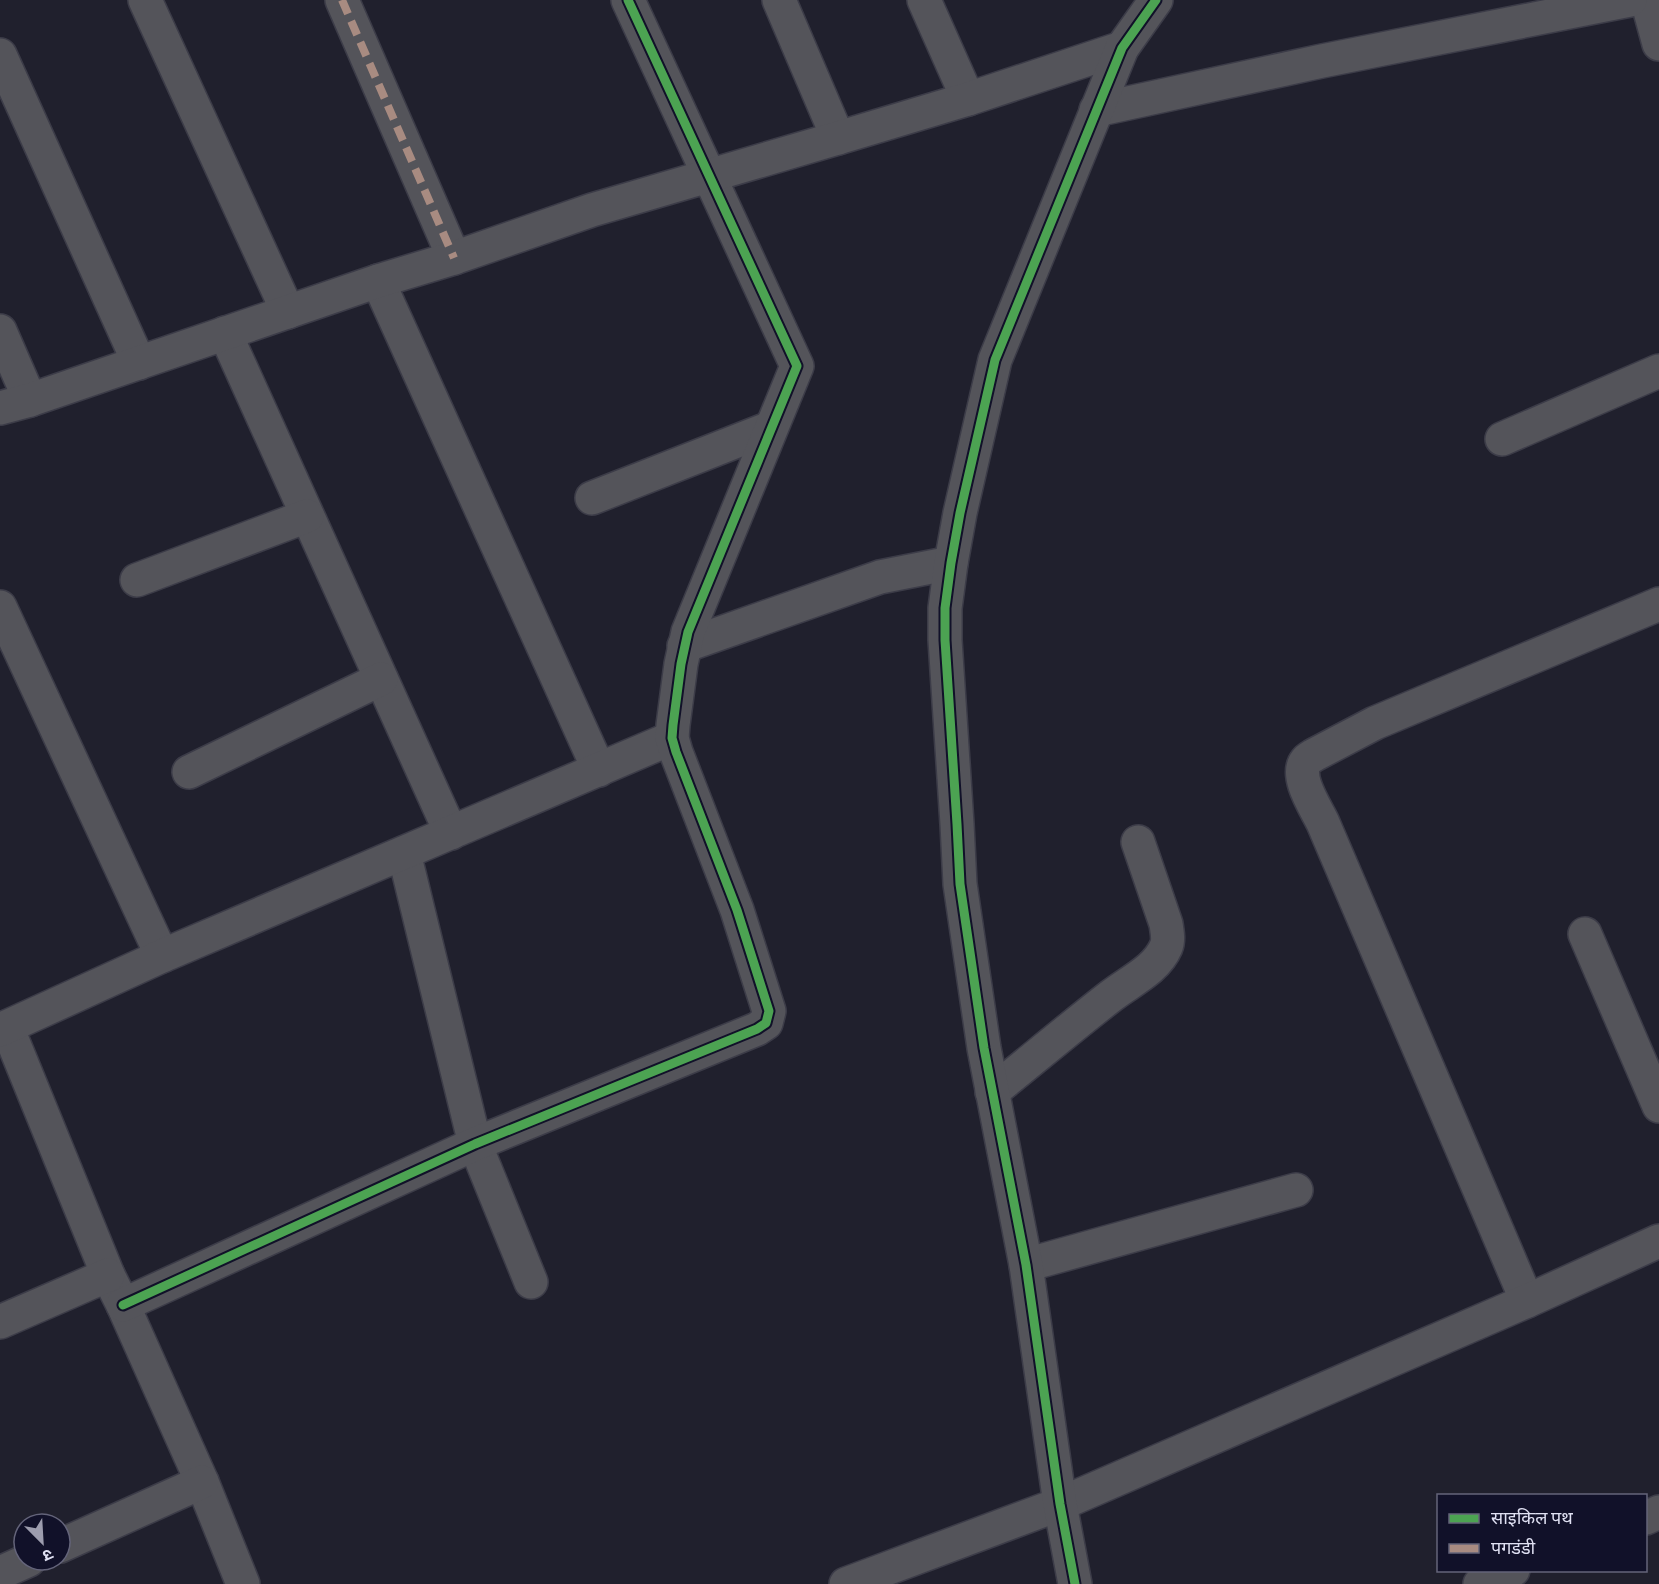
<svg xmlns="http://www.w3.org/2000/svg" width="1659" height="1584" font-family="Literata,'Noto Sans Devanagari',serif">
<rect width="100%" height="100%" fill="#20202d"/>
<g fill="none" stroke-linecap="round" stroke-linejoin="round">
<defs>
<g id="minor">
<polyline points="145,0 288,312"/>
<polyline points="342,0 454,258"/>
<polyline points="779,0 838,138"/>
<polyline points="924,0 968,99"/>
<polyline points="1647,0 1659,44"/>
<polyline points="0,55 139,363"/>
<polyline points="1096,110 1322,61 1630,0"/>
<polyline points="378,281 599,770"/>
<polyline points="0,331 30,400"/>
<polyline points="225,333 451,833"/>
<polyline points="1502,439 1659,371"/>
<polyline points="592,498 770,428"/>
<polyline points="137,580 307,516"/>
<polyline points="0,607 162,956"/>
<polyline points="684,646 880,577 951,563"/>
<polyline points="189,772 381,679"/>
<polyline points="404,853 475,1144 531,1282"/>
<polyline points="1585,934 1659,1106"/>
<polyline points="7,1027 108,1275 123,1305 202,1482 243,1584"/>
<polyline points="0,1030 162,956 672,738"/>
<path d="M992,1092C1032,1060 1071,1027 1111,996C1130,981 1156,970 1166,947C1169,940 1167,931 1166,924L1138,842"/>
<polyline points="1026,1265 1296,1190"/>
<path d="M1527,1301L1323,823C1316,808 1294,776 1306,761C1308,758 1311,757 1314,755L1375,723L1659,604"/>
<polyline points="123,1305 475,1144 757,1029 766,1023 769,1011 737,910 676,752 672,738 673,725 681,664 688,632 797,366 628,0"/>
<polyline points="0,1322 108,1275"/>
<polyline points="1646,1518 1659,1512"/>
<polyline points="60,1546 202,1482"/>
<polyline points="0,1573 29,1560"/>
<polyline points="846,1584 1060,1504 1527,1301 1659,1241"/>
<polyline points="1480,1584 1513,1570"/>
</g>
<g id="tertiary">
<polyline points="0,408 30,400 378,281 454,258 592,210 838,138 968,99 1122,48"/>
<polyline points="1075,1584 1060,1504 1026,1265 984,1048 960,884 957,824 945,640 945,608 951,563 960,513 995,360 1122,48 1156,0"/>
</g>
</defs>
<!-- minor casing -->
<use href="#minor" stroke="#3c3c48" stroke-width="36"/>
<!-- tertiary casing -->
<use href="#tertiary" stroke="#3c3c48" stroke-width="36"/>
<!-- minor -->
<use href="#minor" stroke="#54545a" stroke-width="33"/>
<!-- tertiary -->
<use href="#tertiary" stroke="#54545a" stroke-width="33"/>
<!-- quiet -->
<polyline stroke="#a88b81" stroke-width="8" stroke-dasharray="15 8" stroke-linecap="butt" points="342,0 454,258"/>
<defs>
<g id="cycleway">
<polyline points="123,1305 475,1144 757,1029 766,1023 769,1011 737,910 676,752 672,738 673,725 681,664 688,632 797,366 628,0"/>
<polyline points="1075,1584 1060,1504 1026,1265 984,1048 960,884 957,824 945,640 945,608 951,563 960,513 995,360 1122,48 1156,0"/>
</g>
</defs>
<!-- cycleway casing -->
<use href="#cycleway" stroke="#111129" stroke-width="13"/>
<!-- cycleway -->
<use href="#cycleway" stroke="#4ca352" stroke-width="9"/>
</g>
<!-- legend -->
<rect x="1437" y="1494" width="210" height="78" fill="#111129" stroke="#64647a" stroke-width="1.5"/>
<rect x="1449" y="1514" width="30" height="9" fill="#4ca352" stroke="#64647a" stroke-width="1.5"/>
<text x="1491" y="1524" font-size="18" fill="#e0e1f3">साइकिल पथ</text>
<rect x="1449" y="1544" width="30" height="9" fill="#a88b81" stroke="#64647a" stroke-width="1.5"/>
<text x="1491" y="1554" font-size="18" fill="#e0e1f3">पगडंडी</text>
<!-- north arrow -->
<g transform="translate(42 1542) rotate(156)"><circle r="28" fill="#111129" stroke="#64647a" stroke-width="1.5"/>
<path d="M0-4.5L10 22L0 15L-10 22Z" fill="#9d9dae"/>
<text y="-9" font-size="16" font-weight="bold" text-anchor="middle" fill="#e0e1f3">उ</text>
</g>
</svg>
